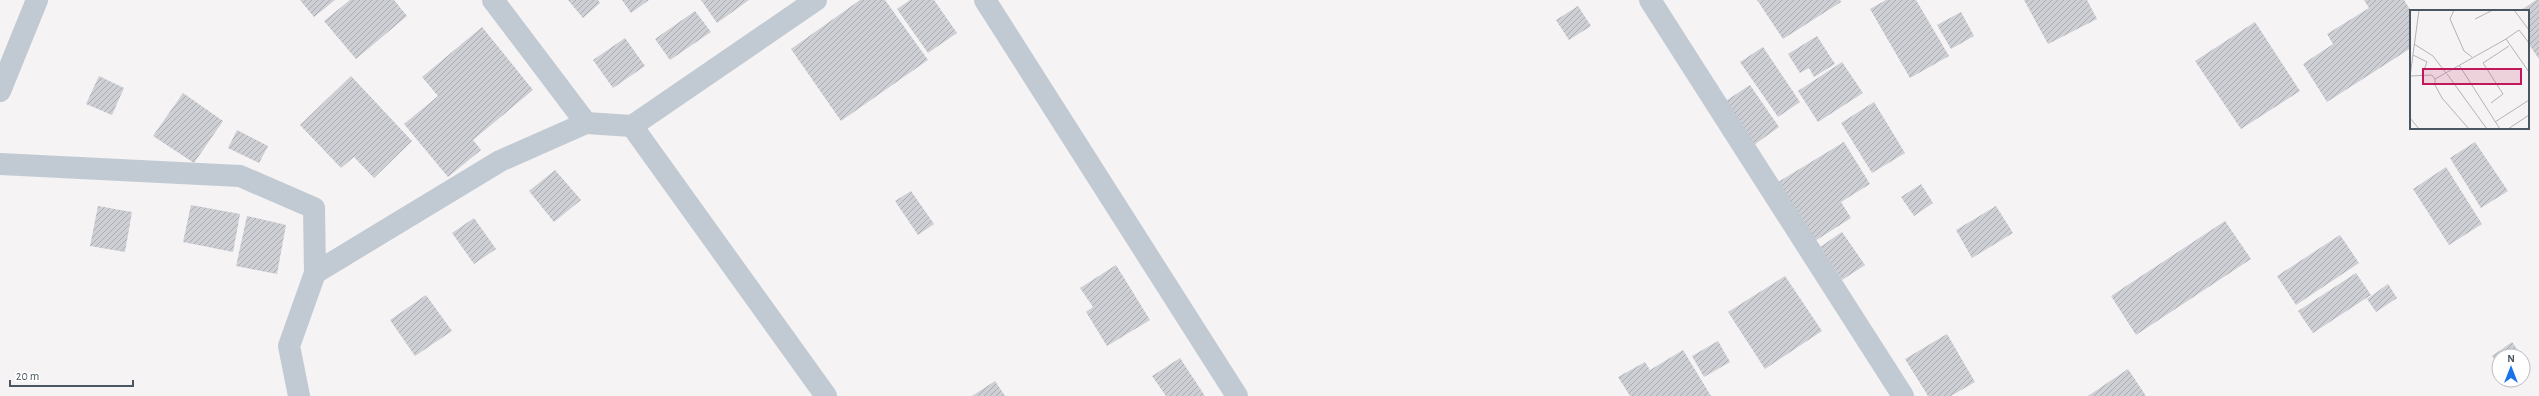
<svg xmlns="http://www.w3.org/2000/svg" width="2539" height="396" font-family="'Alegreya Sans',sans-serif">
<defs>
<pattern id="building-hatch" width="6" height="6" patternUnits="userSpaceOnUse"><rect width="6" height="6" fill="#cdcfd5"/><path d="M-1 1l2-2M0 6l6-6M5 7l2-2" fill="none" stroke="#a8abb0"/></pattern>
</defs>
<rect width="100%" height="100%" fill="#f5f3f3"/>
<!-- building -->
<g fill="url(#building-hatch)">
<polygon points="300,0 335,0 314,17"/>
<polygon points="350,0 394,0 407,16 356,59 324,21"/>
<polygon points="568,0 598,0 600,3 583,18"/>
<polygon points="622,0 649,0 631,13"/>
<polygon points="701,0 749,0 717,23"/>
<polygon points="860,0 885,0 928,60 841,121 791,49"/>
<polygon points="910,0 934,0 957,33 928,53 897,9"/>
<polygon points="1757,0 1840,0 1841,2 1783,39"/>
<polygon points="1886,0 1916,0 1949,56 1910,78 1870,9"/>
<polygon points="2024,0 2087,0 2097,19 2048,44"/>
<polygon points="2364,0 2404,0 2411,11 2411,48 2327,102 2303,64 2333,44 2327,34 2369,8"/>
<polygon points="2536,0 2539,0 2539,59 2528,43 2528,11 2520,11"/>
<polygon points="1578,6 1591,26 1569,40 1556,20"/>
<polygon points="695,11 711,32 670,60 655,39"/>
<polygon points="1961,12 1974,36 1951,49 1937,25"/>
<polygon points="2255,22 2300,91 2241,129 2195,61"/>
<polygon points="482,27 533,90 473,140 481,150 448,177 404,124 438,96 422,77"/>
<polygon points="1817,36 1835,64 1814,77 1809,68 1800,73 1788,54"/>
<polygon points="625,38 645,66 613,88 593,60"/>
<polygon points="1763,47 1800,102 1778,117 1740,62"/>
<polygon points="1842,62 1863,93 1818,122 1798,91"/>
<polygon points="99,76 124,88 112,115 86,104"/>
<polygon points="351,76 412,141 374,178 354,157 341,168 300,125"/>
<polygon points="1750,85 1779,127 1754,145 1724,102"/>
<polygon points="183,93 223,121 194,163 153,136"/>
<polygon points="1874,102 1905,153 1872,173 1841,123"/>
<polygon points="237,130 268,146 259,163 228,148"/>
<polygon points="1844,142 1870,184 1841,202 1851,218 1815,241 1778,182"/>
<polygon points="2475,142 2508,191 2481,208 2450,158"/>
<polygon points="2446,167 2482,224 2449,245 2413,189"/>
<polygon points="555,170 581,200 554,222 529,191"/>
<polygon points="1921,184 1933,203 1914,216 1901,197"/>
<polygon points="911,191 934,224 918,235 895,201"/>
<polygon points="191,205 240,214 233,252 183,242"/>
<polygon points="98,206 132,212 125,252 90,246"/>
<polygon points="1996,206 2013,233 1972,258 1956,230"/>
<polygon points="247,216 286,225 277,274 236,266"/>
<polygon points="474,218 496,249 474,264 452,233"/>
<polygon points="2225,221 2251,259 2136,335 2111,296"/>
<polygon points="1842,232 1865,265 1842,280 1820,247"/>
<polygon points="2340,235 2359,263 2296,305 2277,276"/>
<polygon points="1116,265 1150,320 1107,346 1086,312 1093,307 1080,288"/>
<polygon points="2356,273 2371,295 2313,333 2298,311"/>
<polygon points="1785,276 1822,331 1765,369 1728,312"/>
<polygon points="2388,284 2397,298 2376,312 2367,299"/>
<polygon points="426,295 452,331 415,356 390,320"/>
<polygon points="1947,334 1975,382 1951,396 1928,396 1905,359"/>
<polygon points="1718,341 1730,362 1704,377 1692,356"/>
<polygon points="2512,342 2522,356 2499,356 2499,365 2492,356"/>
<polygon points="1683,350 1711,396 1630,396 1618,377 1645,362 1650,370"/>
<polygon points="1180,358 1205,396 1166,396 1152,376"/>
<polygon points="2128,369 2146,396 2088,396"/>
<polygon points="995,381 1005,396 972,396"/>
</g>
<g fill="none" stroke-linecap="round" stroke-linejoin="round">
<!-- minor -->
<g stroke="#c1cad2" stroke-width="22">
<polyline points="493,0 586,123"/>
<polyline points="985,0 1237,396"/>
<polyline points="1650,0 1903,396"/>
<polyline points="0,91 37,0"/>
<polyline points="632,126 826,396"/>
<polyline points="0,164 240,176 314,208 315,273"/>
<polyline points="299,396 289,346 315,273 500,161 586,123 632,126 816,0"/>
</g>
</g>
<!-- overview -->
<g transform="translate(2410 10)">
<rect width="119" height="119" fill="#f5f3f3"/>
<path fill="none" stroke="#b1b4b9" stroke-width="1" d="M44,0L40,9L54,41L62,47M104,0L119,20M65,9L83,0M96,29L109,20L119,33M4,34L23,46L36,63M3,45L17,52L12,65M49,55L90,119M37,64L77,119M0,66L22,65L25,69M0,67L9,0M81,93L93,84L73,53L99,36M0,108L9,119M85,112L119,90M59,119L32,88L25,75V69L96,29L119,62M98,119L119,105"/>
<path fill="#c2185b" fill-opacity="0.15" stroke="#c2185b" stroke-width="2" d="M13,59H111V74H13Z"/>
<rect width="119" height="119" fill="none" stroke="#4a5661" stroke-width="2"/>
</g>
<!-- north arrow -->
<g transform="translate(2511 368)"><circle r="19" fill="#ffffff" stroke="#b7bbc0"/>
<path d="M0-3L7 15L0 10L-7 15Z" fill="#1a73e8"/>
<text y="-6" font-size="11" font-weight="bold" text-anchor="middle" fill="#4a5661">N</text>
</g>
<!-- scale -->
<path d="M10 380v6h123v-6" fill="none" stroke="#4a5661" stroke-width="2"/>
<text x="16" y="380" font-size="12" fill="#4a5661" stroke="#ffffff" stroke-width="3" paint-order="stroke">20 m</text>
</svg>
